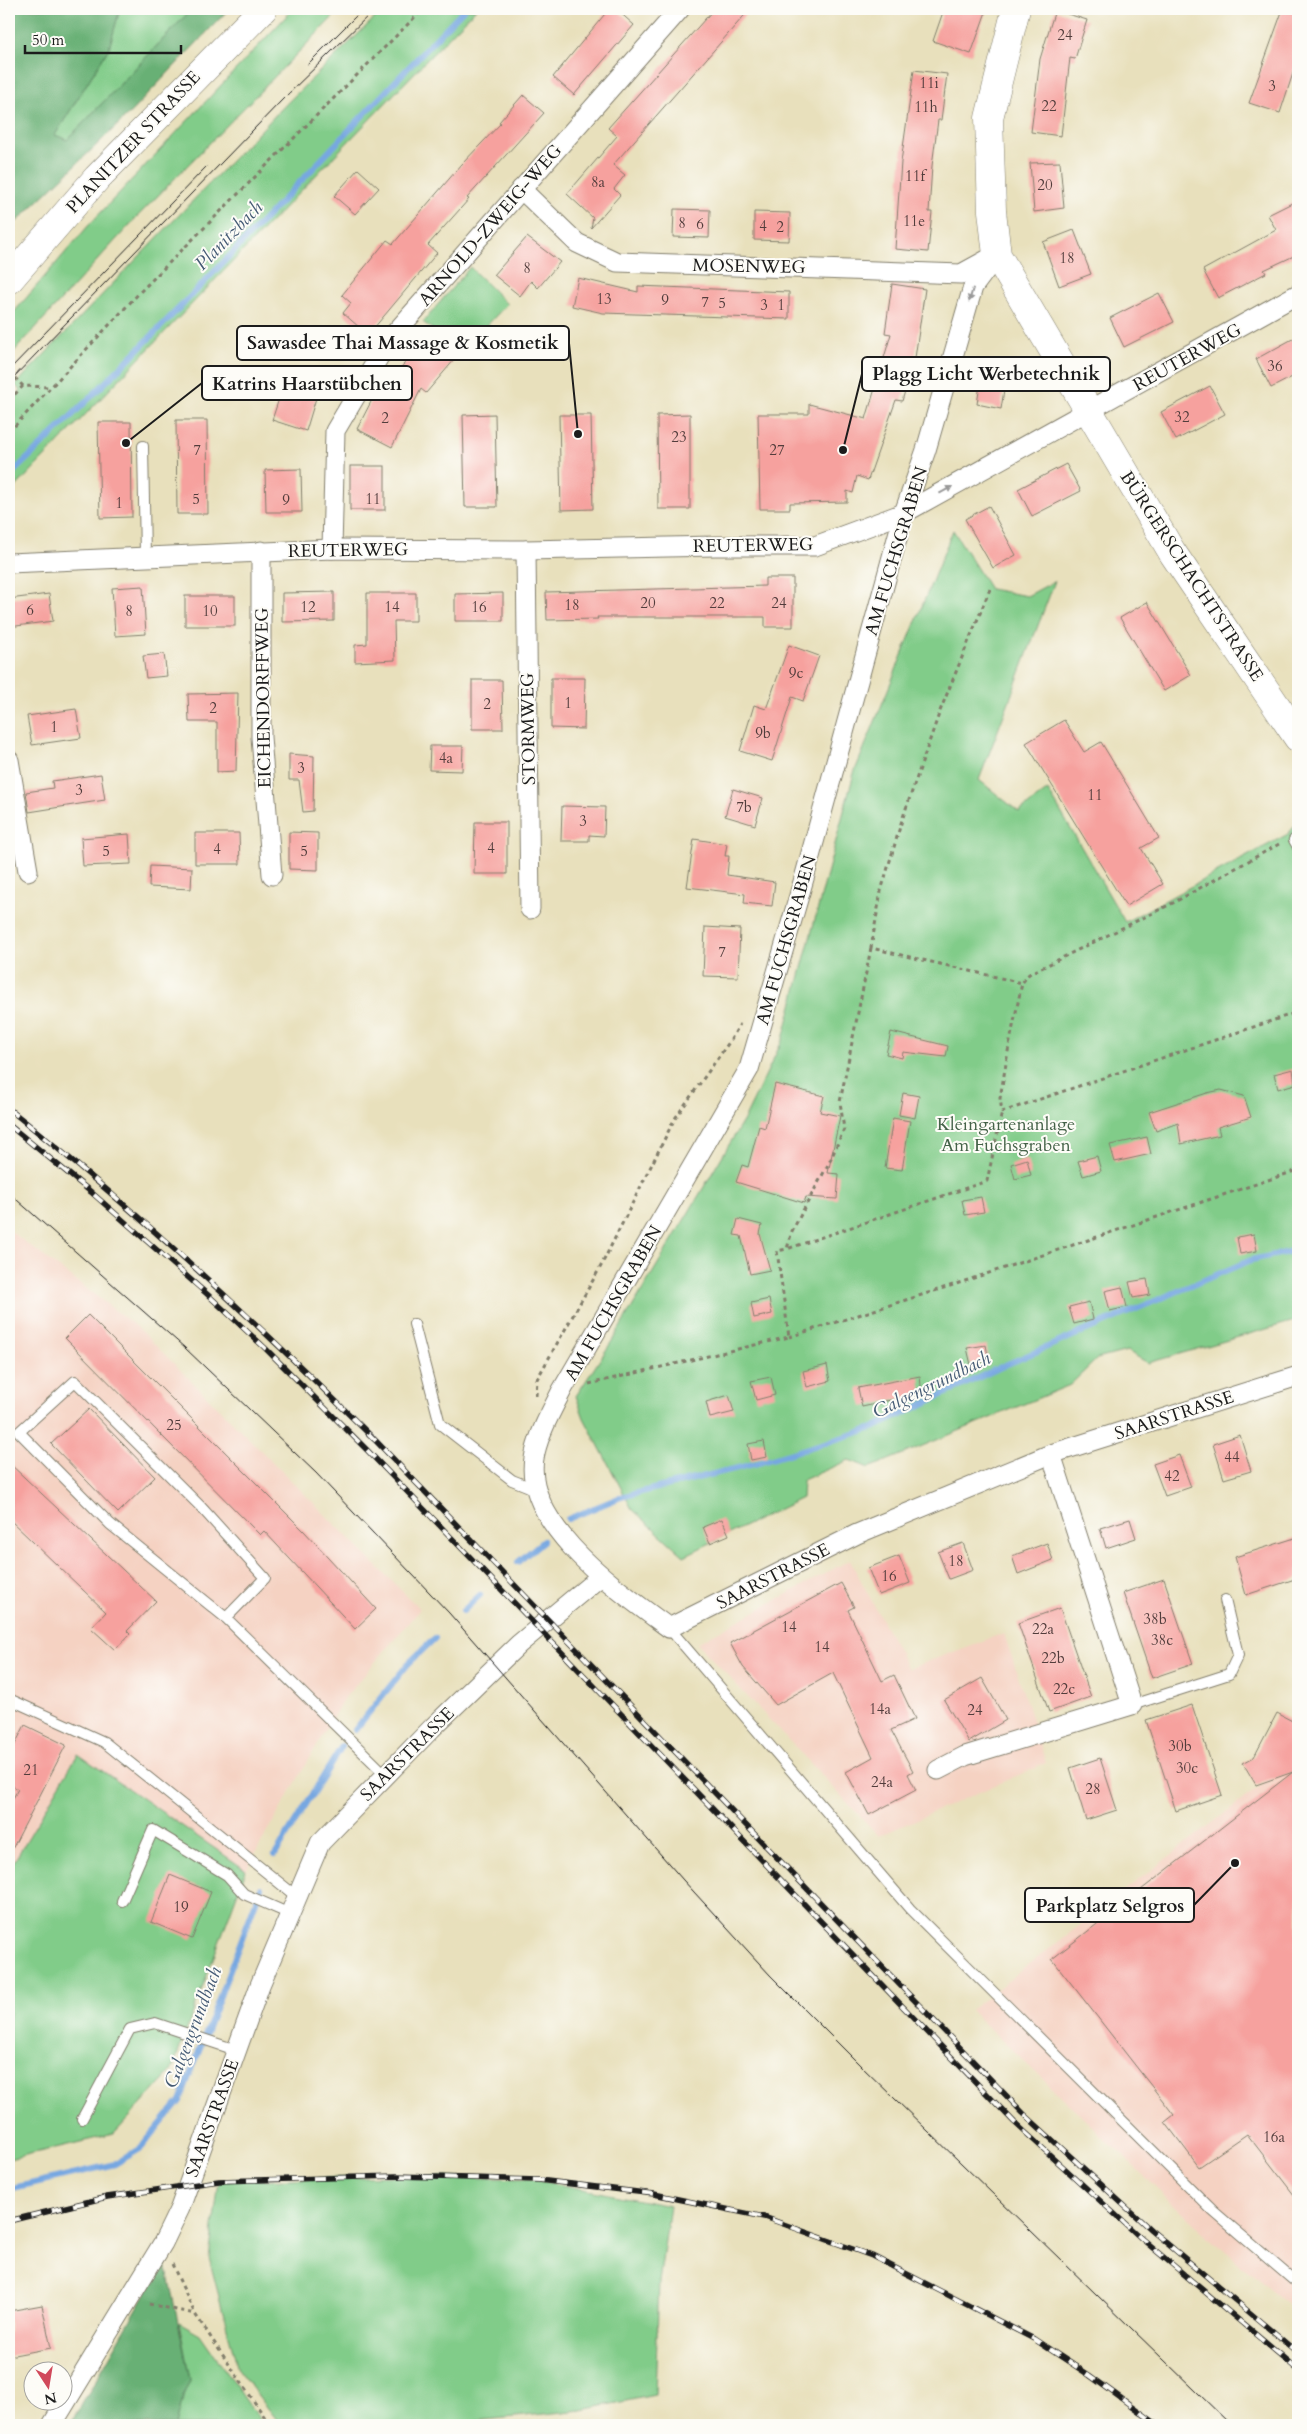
<svg xmlns="http://www.w3.org/2000/svg" width="1307" height="2434" font-family="Cardo,serif">
<rect width="100%" height="100%" fill="#fdfcf7"/>
<filter id="ink" filterUnits="userSpaceOnUse"><feTurbulence type="fractalNoise" baseFrequency=".02" numOctaves="2"/><feDisplacementMap in="SourceGraphic" scale="10" xChannelSelector="R" yChannelSelector="G"/><feConvolveMatrix kernelMatrix="1 2 1 2 8 2 1 2 1" color-interpolation-filters="sRGB"/></filter>
<filter id="wash" filterUnits="userSpaceOnUse"><feTurbulence type="fractalNoise" baseFrequency=".0096" numOctaves="4" result="noise"/><feDisplacementMap in="SourceGraphic" scale="20" xChannelSelector="R" yChannelSelector="G"/><feGaussianBlur stdDeviation="1.12" result="paint"/><feColorMatrix in="noise" values="0 0 0 0 0 0 0 0 0 0 0 0 0 0 0 0 0 1.4 0 .05"/><feComposite in="paint" operator="in"/></filter>
<g filter="url(#wash)">
<rect width="100%" height="100%" fill="#e8e0bc"/>
<!-- built -->
<g fill="#f5d2c2">
<polygon points="9,1230 137,1327 420,1609 342,1701 246,1870 78,1754 9,1872"/>
<polygon points="850,1560 908,1669 1004,1633 1046,1763 879,1836 697,1643"/>
<polygon points="1298,1757 1298,2313 1208,2237 970,2010"/>
</g>
<!-- green -->
<g fill="#81cc89" stroke="#4e7452">
<polygon points="120,9 192,9 67,140 55,135 109,48"/>
<polygon points="293,9 341,9 136,218 9,357 9,318 89,225"/>
<polygon points="384,9 476,9 9,494 9,403 21,391 15,385 289,101"/>
<polygon points="470,267 507,304 462,352 423,322"/>
<polygon points="953,530 990,589 1027,596 1055,581 979,780 1019,812 1048,790 1125,922 1288,834 1298,822 1298,1320 1148,1363 1127,1351 1097,1359 1070,1385 869,1468 849,1460 803,1480 802,1498 684,1556 632,1509 584,1418 576,1396 612,1341 745,1118 783,1039 854,773"/>
<polygon points="78,1754 246,1870 171,2072 114,2134 9,2159 9,1870"/>
<polygon points="396,2176 531,2179 670,2206 659,2282 655,2395 582,2410 476,2421 465,2425 281,2425 238,2370 209,2258 219,2181"/>
<polygon points="179,2322 200,2334 263,2425 176,2425 184,2393 190,2380"/>
</g>
<!-- forest -->
<g fill="#68b075" stroke="#426648">
<polygon points="9,9 120,9 109,48 55,135 67,140 192,9 229,9 130,113 9,229"/>
<polygon points="165,2260 190,2380 184,2393 176,2425 70,2425"/>
</g>
<g fill="none" stroke-linecap="round" stroke-linejoin="round">
<!-- stream -->
<g stroke="#77a7e1" stroke-width="6">
<path d="M9,476C167,327 314,166 464,9"/>
<polyline points="568,1519 621,1497 762,1462 873,1428 1005,1365 1251,1260 1298,1250"/>
<polyline points="518,1562 543,1541"/>
<polyline points="463,1611 480,1595"/>
<polyline points="355,1730 408,1664 435,1638"/>
<polyline points="275,1855 342,1746"/>
<polyline points="9,2189 115,2164 140,2149 180,2101 261,1888"/>
</g>
</g>
<g id="blocks">
<!-- building -->
<g fill="#f6a19e">
<polygon points="609,9 616,9 634,25 574,95 553,77"/>
<polygon points="714,9 750,9 613,165 625,175 614,189 620,195 591,228 593,218 567,194 617,136 608,128"/>
<polygon points="944,9 987,9 971,54 933,41"/>
<polygon points="1283,9 1298,9 1298,58 1280,113 1249,103"/>
<polygon points="1055,10 1087,20 1075,59 1070,58 1061,136 1031,132 1040,59"/>
<polygon points="914,70 947,74 941,120 938,120 932,166 929,212 932,212 928,252 895,249 901,162"/>
<polygon points="523,95 544,113 467,198 469,199 428,245 437,253 368,335 343,313 351,303 342,295 387,240 393,244 462,164 501,123 499,122"/>
<polygon points="1060,162 1064,208 1034,212 1030,163"/>
<polygon points="358,169 379,188 355,214 334,196"/>
<polygon points="1298,200 1298,254 1264,270 1266,273 1218,298 1203,270 1276,230 1268,215"/>
<polygon points="674,209 710,210 709,238 673,237"/>
<polygon points="754,212 790,213 789,241 754,240"/>
<polygon points="1074,230 1091,274 1059,286 1043,242"/>
<polygon points="527,237 560,262 538,288 531,281 520,296 494,275"/>
<polygon points="578,278 638,292 638,286 789,292 789,319 603,313 572,306"/>
<polygon points="892,284 925,289 915,358 902,401 896,400 868,480 857,476 853,493 847,491 847,502 790,503 790,509 760,509 758,414 809,414 809,404 866,419 891,334 885,333"/>
<polygon points="1159,293 1174,322 1124,347 1110,318"/>
<polygon points="428,336 455,359 426,393 421,389 392,447 357,429 377,390 380,392"/>
<polygon points="1298,336 1298,374 1271,388 1256,359"/>
<polygon points="286,377 319,388 306,431 272,420"/>
<polygon points="980,385 1004,390 1001,409 977,404"/>
<polygon points="1210,386 1225,414 1176,440 1161,412"/>
<polygon points="495,414 497,507 465,507 463,415"/>
<polygon points="690,414 690,509 658,509 657,415"/>
<polygon points="559,415 591,415 593,509 561,510"/>
<polygon points="176,420 207,420 208,514 177,514"/>
<polygon points="98,422 131,422 132,517 100,518"/>
<polygon points="1066,464 1081,491 1032,516 1018,489"/>
<rect x="350" y="466" width="35" height="44"/>
<polygon points="301,469 302,512 266,512 265,470"/>
<polygon points="989,506 1016,555 993,568 965,519"/>
<polygon points="765,578 793,578 793,627 765,627 765,617 597,617 598,619 547,620 546,592 765,586"/>
<polygon points="143,586 146,634 115,636 112,588"/>
<polygon points="334,592 334,621 282,622 282,593"/>
<polygon points="367,593 416,593 416,621 394,621 395,660 355,662 355,645 367,644"/>
<polygon points="503,593 503,621 455,621 455,594"/>
<polygon points="49,594 53,621 9,627 9,599"/>
<rect x="185" y="596" width="50" height="30"/>
<polygon points="1147,602 1191,675 1164,691 1120,618"/>
<polygon points="789,645 819,656 803,701 792,697 772,761 740,751 754,705 766,709"/>
<polygon points="164,654 167,676 146,678 143,656"/>
<polygon points="551,678 585,678 584,729 551,728"/>
<polygon points="472,680 502,680 503,729 472,729"/>
<polygon points="238,693 236,771 217,772 217,722 189,722 188,694"/>
<polygon points="76,709 81,738 32,745 27,716"/>
<polygon points="1064,720 1084,752 1101,742 1159,838 1141,848 1163,884 1126,906 1026,743"/>
<polygon points="430,746 463,746 462,771 429,770"/>
<polygon points="289,754 314,756 313,811 303,812 299,780 289,780"/>
<polygon points="101,774 105,800 29,812 26,792 53,788 52,781"/>
<polygon points="733,789 763,798 755,825 725,816"/>
<polygon points="562,806 605,807 604,836 589,835 589,841 561,841"/>
<polygon points="475,822 507,822 507,874 474,874"/>
<polygon points="289,832 318,833 318,870 289,869"/>
<polygon points="195,833 239,833 240,864 195,864"/>
<polygon points="129,834 131,864 83,866 81,838"/>
<polygon points="694,839 727,844 725,856 729,856 727,875 775,882 772,906 744,903 745,894 687,887"/>
<polygon points="150,866 192,868 191,889 149,887"/>
<polygon points="705,927 740,929 738,977 703,976"/>
<polygon points="891,1032 948,1046 946,1057 903,1052 902,1058 886,1054"/>
<polygon points="1293,1069 1295,1084 1278,1089 1274,1074"/>
<polygon points="775,1084 824,1096 820,1112 840,1116 828,1173 839,1174 837,1199 806,1197 804,1203 736,1182 742,1165 748,1167 759,1126 765,1128"/>
<polygon points="1221,1090 1244,1096 1251,1117 1218,1127 1220,1135 1181,1144 1178,1123 1156,1131 1149,1112 1207,1093"/>
<polygon points="903,1093 919,1096 915,1118 899,1115"/>
<polygon points="893,1118 910,1121 902,1170 885,1168"/>
<polygon points="1147,1137 1151,1154 1115,1162 1110,1145"/>
<polygon points="1097,1156 1101,1171 1083,1176 1078,1161"/>
<polygon points="1027,1159 1031,1175 1015,1179 1011,1164"/>
<polygon points="981,1197 984,1212 965,1215 962,1200"/>
<polygon points="738,1219 762,1225 760,1234 770,1270 750,1274 741,1236 734,1235"/>
<polygon points="1254,1234 1257,1251 1240,1254 1237,1237"/>
<polygon points="1147,1279 1150,1295 1133,1298 1129,1282"/>
<polygon points="1122,1287 1127,1307 1110,1311 1105,1291"/>
<polygon points="769,1299 772,1314 754,1318 751,1303"/>
<polygon points="1089,1302 1093,1319 1074,1324 1069,1307"/>
<polygon points="88,1315 304,1531 376,1609 355,1629 264,1531 260,1535 65,1338"/>
<polygon points="986,1345 989,1361 971,1365 967,1348"/>
<polygon points="827,1365 830,1381 807,1387 803,1371"/>
<polygon points="920,1376 922,1396 885,1401 885,1402 862,1407 858,1388"/>
<polygon points="771,1377 775,1395 756,1400 751,1381"/>
<polygon points="729,1395 734,1412 710,1418 706,1402"/>
<polygon points="89,1409 155,1477 118,1513 51,1444"/>
<polygon points="1240,1435 1251,1471 1224,1479 1213,1444"/>
<polygon points="764,1441 767,1457 751,1460 748,1444"/>
<polygon points="1179,1455 1191,1487 1165,1496 1153,1464"/>
<polygon points="9,1463 156,1601 127,1631 130,1634 115,1650 91,1628 106,1612 9,1519"/>
<polygon points="722,1519 729,1535 710,1543 703,1527"/>
<polygon points="1130,1519 1136,1538 1106,1548 1100,1528"/>
<polygon points="1298,1537 1298,1578 1246,1595 1235,1557"/>
<polygon points="963,1543 973,1570 949,1579 938,1552"/>
<polygon points="1047,1543 1053,1560 1018,1574 1012,1556"/>
<polygon points="899,1556 910,1583 879,1595 868,1568"/>
<polygon points="1164,1579 1193,1664 1152,1678 1123,1593"/>
<polygon points="841,1583 854,1607 848,1610 882,1681 894,1675 915,1719 891,1730 913,1771 908,1774 916,1790 869,1815 846,1772 873,1757 833,1673 776,1705 743,1667 730,1643"/>
<polygon points="1060,1608 1091,1697 1049,1712 1018,1623"/>
<polygon points="982,1678 1006,1720 969,1742 944,1700"/>
<polygon points="1192,1705 1222,1795 1176,1811 1146,1720"/>
<polygon points="1277,1713 1298,1724 1298,2200 1247,2134 1199,2167 1165,2122 1174,2115 1052,1959 1293,1772 1256,1785 1243,1763 1254,1757"/>
<polygon points="25,1725 66,1745 9,1855 9,1806 18,1789 9,1784 9,1756"/>
<polygon points="1100,1758 1117,1810 1086,1820 1070,1768"/>
<polygon points="170,1875 211,1892 192,1939 151,1922"/>
<polygon points="42,2305 51,2348 9,2356 9,2311"/>
</g>
</g>
</g>
<g filter="url(#ink)">
<use href="#blocks" fill-opacity="0" stroke="#827e6c" stroke-width="1"/>
<g fill="none" stroke-linecap="round" stroke-linejoin="round">
<defs>
<g id="lane">
<polyline points="143,446 145,556"/>
<polyline points="1298,836 1294,840 1298,847"/>
<polyline points="414,1324 440,1424 512,1480 537,1490"/>
<polyline points="226,1618 265,1578 201,1507 75,1381 19,1432 110,1524 226,1618 386,1775"/>
<polyline points="669,1628 910,1909 1213,2211 1298,2284"/>
<polyline points="9,1699 104,1742 297,1897"/>
<polyline points="1132,1705 1229,1674 1238,1655 1225,1600"/>
<polyline points="122,1901 153,1830 227,1875 244,1894 290,1914"/>
<polyline points="82,2119 130,2029 155,2023 236,2050"/>
</g>
<g id="street">
<polyline points="521,189 577,243 617,262 961,274 992,257"/>
<path d="M997,255L973,287L926,450L904,513L805,875L749,1069L562,1390C552,1410 540,1431 535,1453C518,1523 622,1593 669,1628L857,1534L1051,1454L1298,1376"/>
<polyline points="332,549 335,431 389,340 680,9"/>
<polyline points="526,550 530,909"/>
<polyline points="261,551 261,737 272,875"/>
<polyline points="9,563 332,549 526,550 715,546 815,546 904,513 1298,294"/>
<polyline points="9,760 28,871"/>
<polyline points="938,1770 965,1756 1132,1705 1051,1454"/>
<polyline points="52,2425 163,2243 180,2208 260,1985 320,1843 432,1728 519,1644 601,1576"/>
</g>
<g id="secondary">
<polyline points="1016,9 989,118 992,211 997,255 1172,552 1298,738"/>
<polyline points="9,280 97,178 263,9"/>
</g>
</defs>
<!-- lane casing -->
<use href="#lane" stroke="#827e6c" stroke-width="12"/>
<!-- street casing -->
<use href="#street" stroke="#827e6c" stroke-width="21"/>
<!-- secondary casing -->
<use href="#secondary" stroke="#827e6c" stroke-width="29"/>
<!-- path -->
<g stroke="#827e6c" stroke-width="3" stroke-dasharray="4 4" stroke-linecap="butt">
<polyline points="9,372 23,386"/>
<polyline points="9,400 23,386 50,387"/>
<polyline points="9,432 141,291 423,9"/>
<polyline points="990,589 940,711 902,820 881,891 871,948 1022,983"/>
<polyline points="1279,844 1173,903 1029,974 1022,983 1009,1046 1000,1098 1002,1112 1298,1012"/>
<polyline points="871,948 840,1102 844,1129 830,1161 792,1231 787,1249 987,1181 1002,1112"/>
<polyline points="789,1337 950,1286 1298,1170"/>
<polyline points="589,1384 789,1337 777,1251 787,1249"/>
<polyline points="536,1396 537,1379 601,1266 674,1120 730,1041 740,1024"/>
<polyline points="172,2264 195,2314 270,2425"/>
<polyline points="149,2304 195,2314"/>
</g>
<!-- lane -->
<use href="#lane" stroke="#fff" stroke-width="10"/>
<!-- street -->
<use href="#street" stroke="#fff" stroke-width="19"/>
<!-- secondary -->
<use href="#secondary" stroke="#fff" stroke-width="28"/>
<!-- tram -->
<g stroke="#1c1c1c" stroke-width="1">
<polyline points="308,64 363,9"/>
<polyline points="9,370 206,167"/>
<polyline points="9,382 283,99 375,9"/>
<polyline points="9,1193 185,1348 316,1473 449,1613 683,1880 770,1975 861,2066 1231,2425"/>
</g>
<defs>
<g id="rail">
<path d="M9,1109C140,1213 258,1323 376,1441L1023,2113L1151,2230L1298,2353"/>
<polyline points="9,1125 91,1192 207,1294 264,1347 367,1450 1014,2122 1142,2239 1298,2370"/>
<polyline points="9,2221 107,2197 219,2181 396,2176 539,2180 654,2194 764,2217 872,2256 1034,2339 1089,2375 1158,2425"/>
</g>
</defs>
<!-- rail casing -->
<use href="#rail" stroke="#1c1c1c" stroke-width="5.5"/>
<!-- rail -->
<use href="#rail" stroke="#fdfcf7" stroke-width="4" stroke-dasharray="11" stroke-linecap="butt"/>
</g>
<!-- one-way arrows -->
<defs><path id="oneway-solid" d="M-6-.8H1V-3.2L6.5 0L1 3.2V.8H-6Z" transform="scale(1.25)"/></defs>
<g fill="#999">
<use href="#oneway-solid" transform="translate(971 295) rotate(106)"/>
<use href="#oneway-solid" transform="translate(946 490) rotate(-29)"/>
</g>
</g>
<g text-anchor="middle" stroke-width="4" stroke-linejoin="round" paint-order="stroke">
<!-- number labels -->
<g font-size="15" fill="#523d3c">
<text x="1065" y="40">24</text>
<text x="929" y="88">11i</text>
<text x="1272" y="91">3</text>
<text x="1049" y="111">22</text>
<text x="926" y="112">11h</text>
<text x="915" y="181">11f</text>
<text x="598" y="187">8a</text>
<text x="1045" y="190">20</text>
<text x="914" y="226">11e</text>
<text x="682" y="228">8</text>
<text x="700" y="229">6</text>
<text x="763" y="231">4</text>
<text x="780" y="232">2</text>
<text x="1067" y="263">18</text>
<text x="527" y="273">8</text>
<text x="604" y="304">13</text>
<text x="665" y="305">9</text>
<text x="705" y="307">7</text>
<text x="722" y="308">5</text>
<text x="764" y="310">3</text>
<text x="781" y="310">1</text>
<text x="1275" y="371">36</text>
<text x="1182" y="422">32</text>
<text x="385" y="423">2</text>
<text x="679" y="442">23</text>
<text x="197" y="455">7</text>
<text x="777" y="455">27</text>
<text x="196" y="504">5</text>
<text x="373" y="504">11</text>
<text x="286" y="505">9</text>
<text x="119" y="508">1</text>
<text x="648" y="608">20</text>
<text x="717" y="608">22</text>
<text x="779" y="608">24</text>
<text x="572" y="610">18</text>
<text x="308" y="612">12</text>
<text x="392" y="612">14</text>
<text x="479" y="612">16</text>
<text x="30" y="615">6</text>
<text x="129" y="616">8</text>
<text x="210" y="616">10</text>
<text x="796" y="678">9c</text>
<text x="568" y="708">1</text>
<text x="487" y="709">2</text>
<text x="213" y="713">2</text>
<text x="54" y="732">1</text>
<text x="763" y="738">9b</text>
<text x="446" y="763">4a</text>
<text x="301" y="773">3</text>
<text x="79" y="795">3</text>
<text x="1095" y="800">11</text>
<text x="744" y="812">7b</text>
<text x="583" y="826">3</text>
<text x="491" y="853">4</text>
<text x="217" y="854">4</text>
<text x="106" y="856">5</text>
<text x="304" y="856">5</text>
<text x="722" y="957">7</text>
<text x="174" y="1430">25</text>
<text x="1232" y="1462">44</text>
<text x="1172" y="1481">42</text>
<text x="956" y="1566">18</text>
<text x="889" y="1581">16</text>
<text x="1155" y="1624">38b</text>
<text x="789" y="1632">14</text>
<text x="1043" y="1634">22a</text>
<text x="1162" y="1645">38c</text>
<text x="822" y="1652">14</text>
<text x="1053" y="1663">22b</text>
<text x="1064" y="1694">22c</text>
<text x="880" y="1714">14a</text>
<text x="975" y="1715">24</text>
<text x="1180" y="1751">30b</text>
<text x="1187" y="1773">30c</text>
<text x="31" y="1775">21</text>
<text x="882" y="1787">24a</text>
<text x="1093" y="1794">28</text>
<text x="181" y="1912">19</text>
<text x="1274" y="2142">16a</text>
</g>
<!-- street labels -->
<g font-size="18" fill="#1c1c1c" stroke="#fdfcf7">
<text transform="translate(133 142) rotate(-47)" y="6">PLANITZER STRASSE</text>
<text transform="translate(490 225) rotate(-49)" y="6">ARNOLD-ZWEIG-WEG</text>
<text transform="translate(749 266) rotate(1)" y="6">MOSENWEG</text>
<text transform="translate(1187 357) rotate(-29)" y="6">REUTERWEG</text>
<text transform="translate(753 545) rotate(-1)" y="6">REUTERWEG</text>
<text transform="translate(348 550) rotate(-1)" y="6">REUTERWEG</text>
<text transform="translate(896 551) rotate(-73)" y="6">AM FUCHSGRABEN</text>
<text transform="translate(1192 576) rotate(57)" y="6">BÜRGERSCHACHTSTRASSE</text>
<text transform="translate(263 698) rotate(-91)" y="6">EICHENDORFFWEG</text>
<text transform="translate(528 729) rotate(-91)" y="6">STORMWEG</text>
<text transform="translate(786 940) rotate(-74)" y="6">AM FUCHSGRABEN</text>
<text transform="translate(613 1303) rotate(-60)" y="6">AM FUCHSGRABEN</text>
<text transform="translate(1174 1415) rotate(-18)" y="6">SAARSTRASSE</text>
<text transform="translate(773 1576) rotate(-27)" y="6">SAARSTRASSE</text>
<text transform="translate(407 1754) rotate(-45)" y="6">SAARSTRASSE</text>
<text transform="translate(212 2118) rotate(-70)" y="6">SAARSTRASSE</text>
</g>
<!-- park labels -->
<g font-size="18" fill="#446248" stroke="#fdfcf7">
<text x="1006" y="1130">Kleingartenanlage<tspan x="1006" dy="21">Am Fuchsgraben</tspan></text>
</g>
<!-- water labels -->
<g font-size="19" font-style="italic" fill="#455b75" stroke="#fdfcf7">
<text transform="translate(228 235) rotate(-46)" y="7">Planitzbach</text>
<text transform="translate(931 1384) rotate(-26)" y="7">Galgengrundbach</text>
<text transform="translate(192 2027) rotate(-69)" y="7">Galgengrundbach</text>
</g>
</g>
<!-- callouts -->
<path fill="none" stroke="#1c1c1c" stroke-width="2" d="M578 434L569 343M843 450L862 374M126 443L202 383M1235 1863L1194 1905"/>
<g fill="#1c1c1c" stroke="#fdfcf7" stroke-width="2">
<circle cx="578" cy="434" r="5"/>
<circle cx="843" cy="450" r="5"/>
<circle cx="126" cy="443" r="5"/>
<circle cx="1235" cy="1863" r="5"/>
</g>
<g fill="#fdfcf7" stroke="#1c1c1c" stroke-width="2">
<rect x="237" y="326" width="332" height="34" rx="5"/>
<rect x="862" y="357" width="248" height="34" rx="5"/>
<rect x="202" y="366" width="210" height="34" rx="5"/>
<rect x="1025" y="1888" width="169" height="34" rx="5"/>
</g>
<g font-size="19" text-anchor="middle" font-weight="bold" fill="#1c1c1c">
<text x="403" y="349">Sawasdee Thai Massage &amp; Kosmetik</text>
<text x="986" y="380">Plagg Licht Werbetechnik</text>
<text x="307" y="390">Katrins Haarstübchen</text>
<text x="1110" y="1912">Parkplatz Selgros</text>
</g>
<!-- margin -->
<rect width="1307" height="2434" fill="none" stroke="#fdfcf7" stroke-width="30"/>
<!-- north arrow -->
<g transform="translate(48 2386) rotate(168)"><circle r="24" fill="#fdfcf7" stroke="#a3a29f"/>
<path d="M0-4L9 19L0 12L-9 19Z" fill="#d1495b"/>
<text y="-8" font-size="14" font-weight="bold" text-anchor="middle" fill="#1c1c1c">N</text>
</g>
<!-- scale -->
<path d="M25 45v8h156v-8" fill="none" stroke="#1c1c1c" stroke-width="2.5"/>
<text x="32" y="45" font-size="15" fill="#1c1c1c" stroke="#fdfcf7" stroke-width="4" paint-order="stroke">50 m</text>
</svg>
